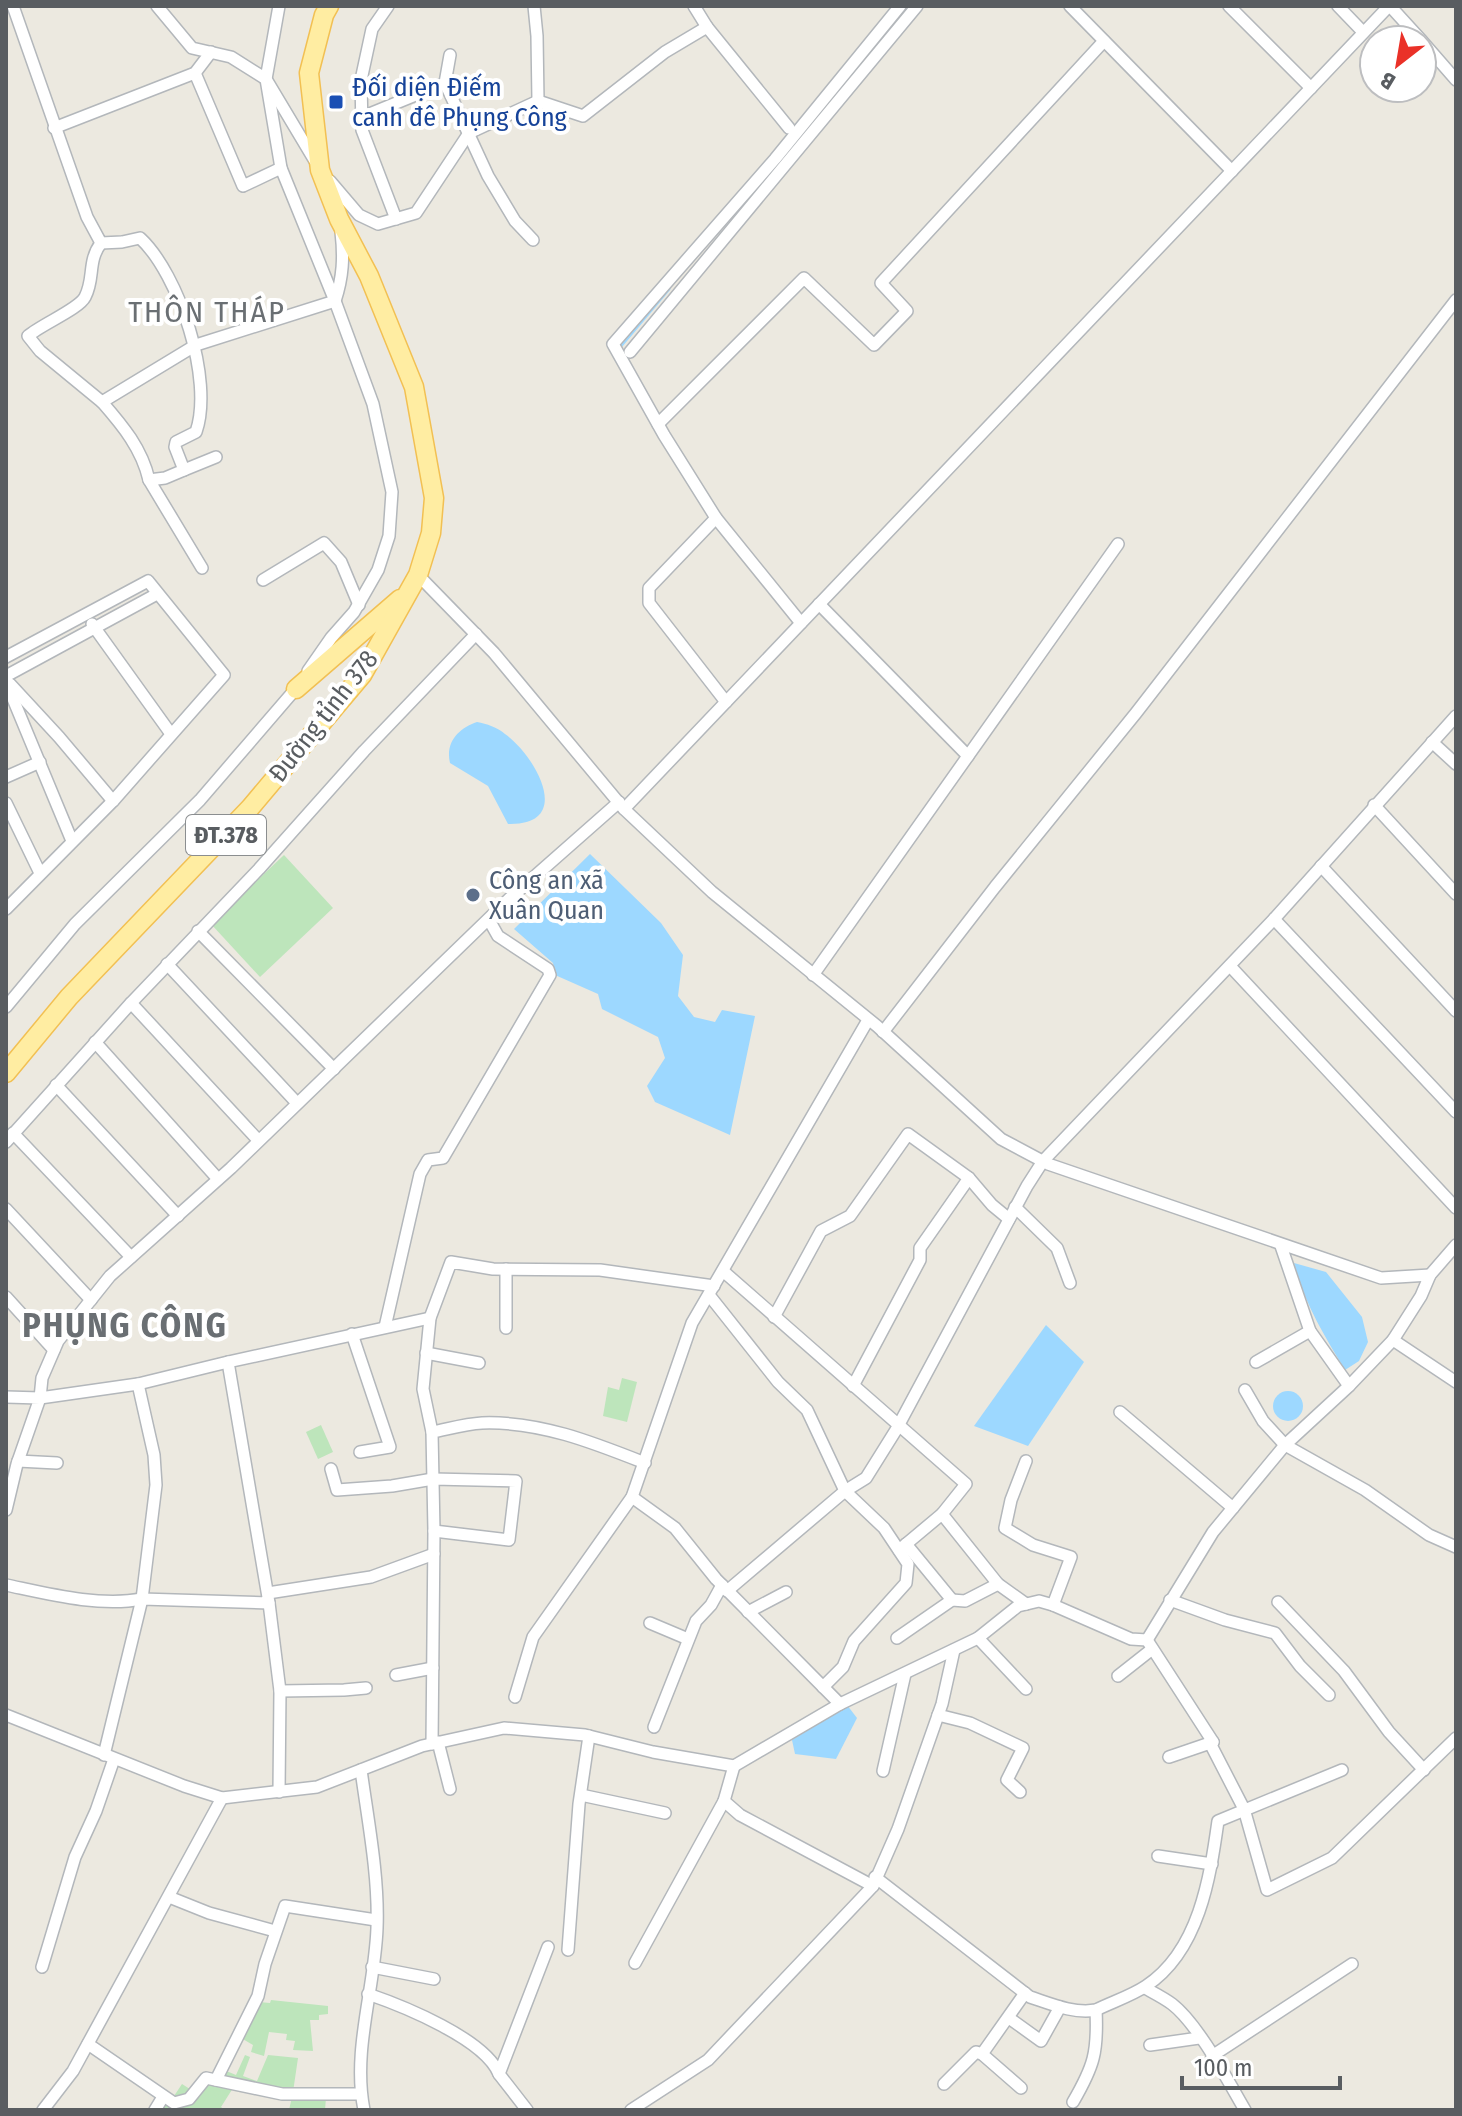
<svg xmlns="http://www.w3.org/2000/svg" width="1462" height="2116" font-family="'Fira Sans Condensed',sans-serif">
<rect width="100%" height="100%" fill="#ece9e0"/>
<!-- green -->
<g fill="#bde5bb">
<polygon points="284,855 333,908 260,977 211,924"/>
<polygon points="622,1378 637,1382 627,1422 603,1416 608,1387 619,1390"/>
<polygon points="321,1425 333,1452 318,1459 306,1432"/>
<polygon points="271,2000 328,2006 328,2014 319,2015 319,2020 310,2020 313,2051 293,2050 295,2041 286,2040 287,2034 269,2032 264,2056 251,2052 253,2045 241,2038 259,2002 270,2003"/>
<polygon points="245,2055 250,2057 243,2076 257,2081 268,2055 298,2058 293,2092 219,2079 224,2070 236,2075"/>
<polygon points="204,2080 233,2088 221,2107 225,2110 157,2110 166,2096 172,2099 182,2084 196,2093"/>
<polygon points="292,2097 326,2098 325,2110 289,2110"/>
</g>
<!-- water -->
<g fill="#9dd8ff">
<path d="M477,722C487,724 497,727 505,734C536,756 575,826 508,824L488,786L450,763C445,742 459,728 477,722Z"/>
<polygon points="590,854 661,923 683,955 678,996 694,1017 715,1022 722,1010 755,1016 730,1135 655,1102 647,1086 665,1058 658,1037 602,1009 598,994 555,975 553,963 514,929"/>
<path d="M1294,1263L1326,1272L1362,1317L1368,1342L1359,1361L1345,1370C1324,1335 1304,1303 1294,1263Z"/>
<polygon points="1046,1325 1084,1362 1028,1446 974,1426"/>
<circle cx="1288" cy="1406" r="15"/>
<polygon points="847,1705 857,1718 836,1759 795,1754 792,1740"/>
</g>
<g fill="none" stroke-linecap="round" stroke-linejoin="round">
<!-- stream -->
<polyline stroke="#9dd8ff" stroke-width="3" points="620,347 669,289"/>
<defs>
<g id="street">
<path d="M13,6L87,217L101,243L122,242L140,238C179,274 214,380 196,432L176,442L175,447L184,470L165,478L149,480L202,568"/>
<polyline points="157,6 192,48 231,57 266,79 315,161"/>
<polyline points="279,6 266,79 281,168 335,301 373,404 392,492 389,536 378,570 354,612 331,638 308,671"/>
<polyline points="388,6 372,29 361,80 362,130 396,219"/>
<polyline points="534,6 537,36 538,101"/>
<polyline points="694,6 707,27"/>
<polyline points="1070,6 1232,171"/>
<polyline points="1229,6 1311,88"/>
<polyline points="1338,6 1363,32"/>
<polyline points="1390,6 1421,40"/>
<polyline points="1422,41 1456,80"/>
<polyline points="450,55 445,83 488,176 515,221 533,240"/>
<polyline points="195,73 243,186 281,168"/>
<polyline points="362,117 445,83"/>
<polyline points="54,128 195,73 211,52"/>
<polyline points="330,181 359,215 378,224 416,213 469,133 538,101 583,116 665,52 707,27 789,128"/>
<path d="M101,243C87,262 95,278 85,297C79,309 42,324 28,336L40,351L102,402"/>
<polyline points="630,352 917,6"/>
<polyline points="658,424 804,278 874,345 907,311 881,283 1104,41"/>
<polyline points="184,470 216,457"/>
<path d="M149,480C142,449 123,426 102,402L196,345L335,301C343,277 344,257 341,232"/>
<polyline points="716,518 649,588 649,603 726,702"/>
<polyline points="418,575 494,653 624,809 712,892 877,1026 1001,1139 1048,1164 1381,1278 1430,1275"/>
<polyline points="263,580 324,543 341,562 359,605"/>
<polyline points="819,604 968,756"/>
<polyline points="801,623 716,518 664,435 613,344 775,159 900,6"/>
<polyline points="92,624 171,734"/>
<polyline points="6,657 148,581 224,675 113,801 6,909"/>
<polyline points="6,676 157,594"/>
<polyline points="6,682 72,841"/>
<polyline points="10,684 59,737 113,801"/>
<polyline points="1432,742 1456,764"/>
<polyline points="6,777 40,762"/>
<polyline points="6,803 40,873"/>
<polyline points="1374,805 1456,894"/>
<polyline points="624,809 1389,6"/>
<polyline points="1321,866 1456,1011"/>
<polyline points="1274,919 1456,1112"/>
<polyline points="198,931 334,1069"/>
<polyline points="167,964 296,1102"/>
<polyline points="1230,966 1456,1208"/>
<polyline points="813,975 1118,544"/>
<polyline points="131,1003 258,1140"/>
<polyline points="6,1007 75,924 200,800 299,685"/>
<polyline points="883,1032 995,887 1136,713 1456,300"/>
<polyline points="95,1042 218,1179"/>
<polyline points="56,1085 178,1216"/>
<polyline points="13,1133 131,1257"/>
<polyline points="6,1142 131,1003 259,869 364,751 476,634"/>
<polyline points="1015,1207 1057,1248 1070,1283"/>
<polyline points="6,1209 91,1300"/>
<polyline points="506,1269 506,1328"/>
<polyline points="723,1271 966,1484 942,1514 899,1550"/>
<polyline points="709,1295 778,1382 807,1410 845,1491 884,1528 908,1564 906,1583 854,1641 843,1667 823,1687"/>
<polyline points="6,1297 54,1350"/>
<polyline points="774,1317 821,1231 850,1216 908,1134 969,1178 992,1205 1009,1219"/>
<polyline points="385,1327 420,1174 428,1160 443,1158 550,975 548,969 498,936 489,920"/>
<polyline points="352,1334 390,1447 360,1452"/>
<polyline points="1393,1340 1456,1382"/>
<polyline points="426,1353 479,1363"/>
<polyline points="228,1362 138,1384 40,1398 42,1378 58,1341 110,1276 231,1168 509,899 619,802"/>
<polyline points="1256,1362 1310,1331"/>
<polyline points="853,1386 920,1260 920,1248 969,1178"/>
<polyline points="1349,1386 1393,1340 1421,1296 1430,1275 1456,1245"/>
<polyline points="1245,1390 1263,1421 1285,1445 1365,1490 1429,1535 1456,1547"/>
<polyline points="6,1397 40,1398 17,1464 6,1510"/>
<polyline points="1120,1412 1233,1508"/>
<polyline points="432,1432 423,1389 430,1318 451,1262 493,1269 600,1270 714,1286"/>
<polyline points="18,1461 57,1463"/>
<polyline points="1026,1461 1011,1500 1005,1528 1033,1545 1071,1557 1053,1605"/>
<polyline points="331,1469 337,1490 392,1486 433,1479 516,1481 509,1540 434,1531"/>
<polyline points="632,1497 675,1528 716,1579 840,1704"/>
<polyline points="942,1514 998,1584 1026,1604"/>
<polyline points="906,1544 952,1600"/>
<path d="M6,1585C49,1594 99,1607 142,1599L269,1603L228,1362L430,1318"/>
<polyline points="727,1591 845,1491 866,1478 896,1430 1027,1186 1043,1161 1274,919 1456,716"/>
<polyline points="268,1593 371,1577 434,1554"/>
<polyline points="1170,1600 1225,1620 1275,1633 1300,1666 1329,1695"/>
<polyline points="1278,1602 1344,1671 1389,1732 1424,1770"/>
<polyline points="269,1603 280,1691 279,1792"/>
<polyline points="748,1612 786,1592"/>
<polyline points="650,1623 688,1639"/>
<polyline points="897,1638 952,1600 965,1601 998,1584"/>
<polyline points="978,1638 1026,1689"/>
<polyline points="1147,1640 1213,1742 1211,1745 1244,1809 1267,1890 1332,1858 1456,1738"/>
<polyline points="396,1675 433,1668"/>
<polyline points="1118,1676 1151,1650"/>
<polyline points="280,1691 344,1690 366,1688"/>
<polyline points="515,1697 533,1637 632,1497 692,1323 868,1020"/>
<polyline points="6,1715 184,1786 222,1798 317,1787 422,1746 504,1728 585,1735 653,1752 734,1766 840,1704 978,1638 1018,1606 1039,1601 1053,1605 1131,1639 1147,1640 1213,1532 1285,1445 1349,1386 1310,1331 1281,1246"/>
<polyline points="938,1715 970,1723 1023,1748 1007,1780 1020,1792"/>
<polyline points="654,1727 696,1621 711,1605 722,1585"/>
<polyline points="438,1742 450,1789"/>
<path d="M432,1744L434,1531L432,1432C448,1429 465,1424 482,1423C539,1421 592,1442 645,1463"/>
<polyline points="104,1755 142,1599 156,1485 154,1455 138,1384"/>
<polyline points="1169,1757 1213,1742"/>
<polyline points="734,1766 724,1801 740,1815 873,1886"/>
<path d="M361,1770C368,1821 379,1877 377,1928C375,1988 352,2050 364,2110"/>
<polyline points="883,1771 905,1674"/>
<polyline points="581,1795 665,1813"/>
<polyline points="1158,1856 1212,1864"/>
<path d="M875,1877L1030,1997C1051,2004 1074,2014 1096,2010C1112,2002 1131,1996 1146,1986C1199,1951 1210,1878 1218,1821L1342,1770"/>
<polyline points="169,1897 209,1913 275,1931"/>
<polyline points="568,1950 579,1804 589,1736"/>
<polyline points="635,1963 724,1801"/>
<polyline points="42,1967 75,1857 96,1811 114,1759"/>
<polyline points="372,1967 434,1979"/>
<path d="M1145,1988C1154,1993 1164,1998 1172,2004C1198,2024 1228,2081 1245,2110"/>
<path d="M368,1994C403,2006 485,2039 499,2074"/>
<polyline points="1009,2018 1041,2041 1060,2007"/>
<polyline points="88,2044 174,2103 189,2099 206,2078 282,2094 361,2094"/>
<polyline points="1150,2045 1199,2038"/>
<polyline points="1212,2056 1352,1964"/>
<polyline points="216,2080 258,1996 265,1964 285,1906 376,1920"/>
<polyline points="944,2084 976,2052 982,2054"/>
<polyline points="1021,2088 982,2054 1025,1993"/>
<path d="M1073,2102C1094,2066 1098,2052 1096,2010"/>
<polyline points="43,2110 73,2071 222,1798"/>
<polyline points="155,2110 163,2097"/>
<polyline points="527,2110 499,2074 548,1947"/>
<polyline points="631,2110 708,2060 873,1886 898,1829 942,1704 954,1650"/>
</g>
<g id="primary">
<polyline points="296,689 400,599"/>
<polyline points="6,1073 69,997 250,808 362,675 418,575 431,533 434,498 414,387 369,276 339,219 320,170 309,73 324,15 329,6"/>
</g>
</defs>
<!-- street casing -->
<use href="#street" stroke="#b3b7bb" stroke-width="14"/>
<!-- primary casing -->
<use href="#primary" stroke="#f2c053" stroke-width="21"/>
<!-- street -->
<use href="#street" stroke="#fff" stroke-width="11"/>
<!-- primary -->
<use href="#primary" stroke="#ffeda2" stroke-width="18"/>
</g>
<!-- markers -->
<rect fill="#1a4fb4" stroke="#fff" stroke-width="3" x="328" y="94" width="16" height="16" rx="4"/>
<circle fill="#5c6f8a" stroke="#fff" stroke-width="3" cx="473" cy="895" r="8"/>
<g text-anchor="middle" stroke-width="8" stroke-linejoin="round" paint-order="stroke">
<!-- shield labels -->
<rect fill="#fff" stroke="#8b8e90" stroke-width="2" x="186" y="815" width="80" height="40" rx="6"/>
<g font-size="24" font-weight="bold" fill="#595d61">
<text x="226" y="843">ĐT.378</text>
</g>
<!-- transit labels -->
<g font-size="26" fill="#164399" stroke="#fff" text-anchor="start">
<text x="352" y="96">Đối diện Điếm<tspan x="352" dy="30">canh đê Phụng Công</tspan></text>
</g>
<!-- street labels -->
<g font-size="26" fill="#595d61" stroke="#fff">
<text transform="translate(323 716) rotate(-52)" y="9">Đường tỉnh 378</text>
</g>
<!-- service labels -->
<g font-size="26" fill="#4e5e75" stroke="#fff" text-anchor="start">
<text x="489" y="889">Công an xã<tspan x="489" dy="30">Xuân Quan</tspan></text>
</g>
<!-- quarter labels -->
<g font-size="30" letter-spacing="2" fill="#6a6f73" stroke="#fff">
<text x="207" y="322">THÔN THÁP</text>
</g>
<!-- district labels -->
<g font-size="34" font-weight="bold" letter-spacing="2" fill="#6a6f73" stroke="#fff">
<text x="125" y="1337">PHỤNG CÔNG</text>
</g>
</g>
<!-- border -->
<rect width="1462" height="2116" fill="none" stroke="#595d61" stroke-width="16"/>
<!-- north arrow -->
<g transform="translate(1398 64) rotate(211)"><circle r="38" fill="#ffffff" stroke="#bdbec0" stroke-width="2"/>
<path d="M0-6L14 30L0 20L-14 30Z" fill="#ea3128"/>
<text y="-12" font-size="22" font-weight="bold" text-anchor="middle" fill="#595d61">B</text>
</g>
<!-- scale -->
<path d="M1182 2076v12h158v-12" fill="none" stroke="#595d61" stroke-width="4"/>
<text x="1194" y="2076" font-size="24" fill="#595d61" stroke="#ffffff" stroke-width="6" paint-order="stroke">100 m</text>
</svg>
